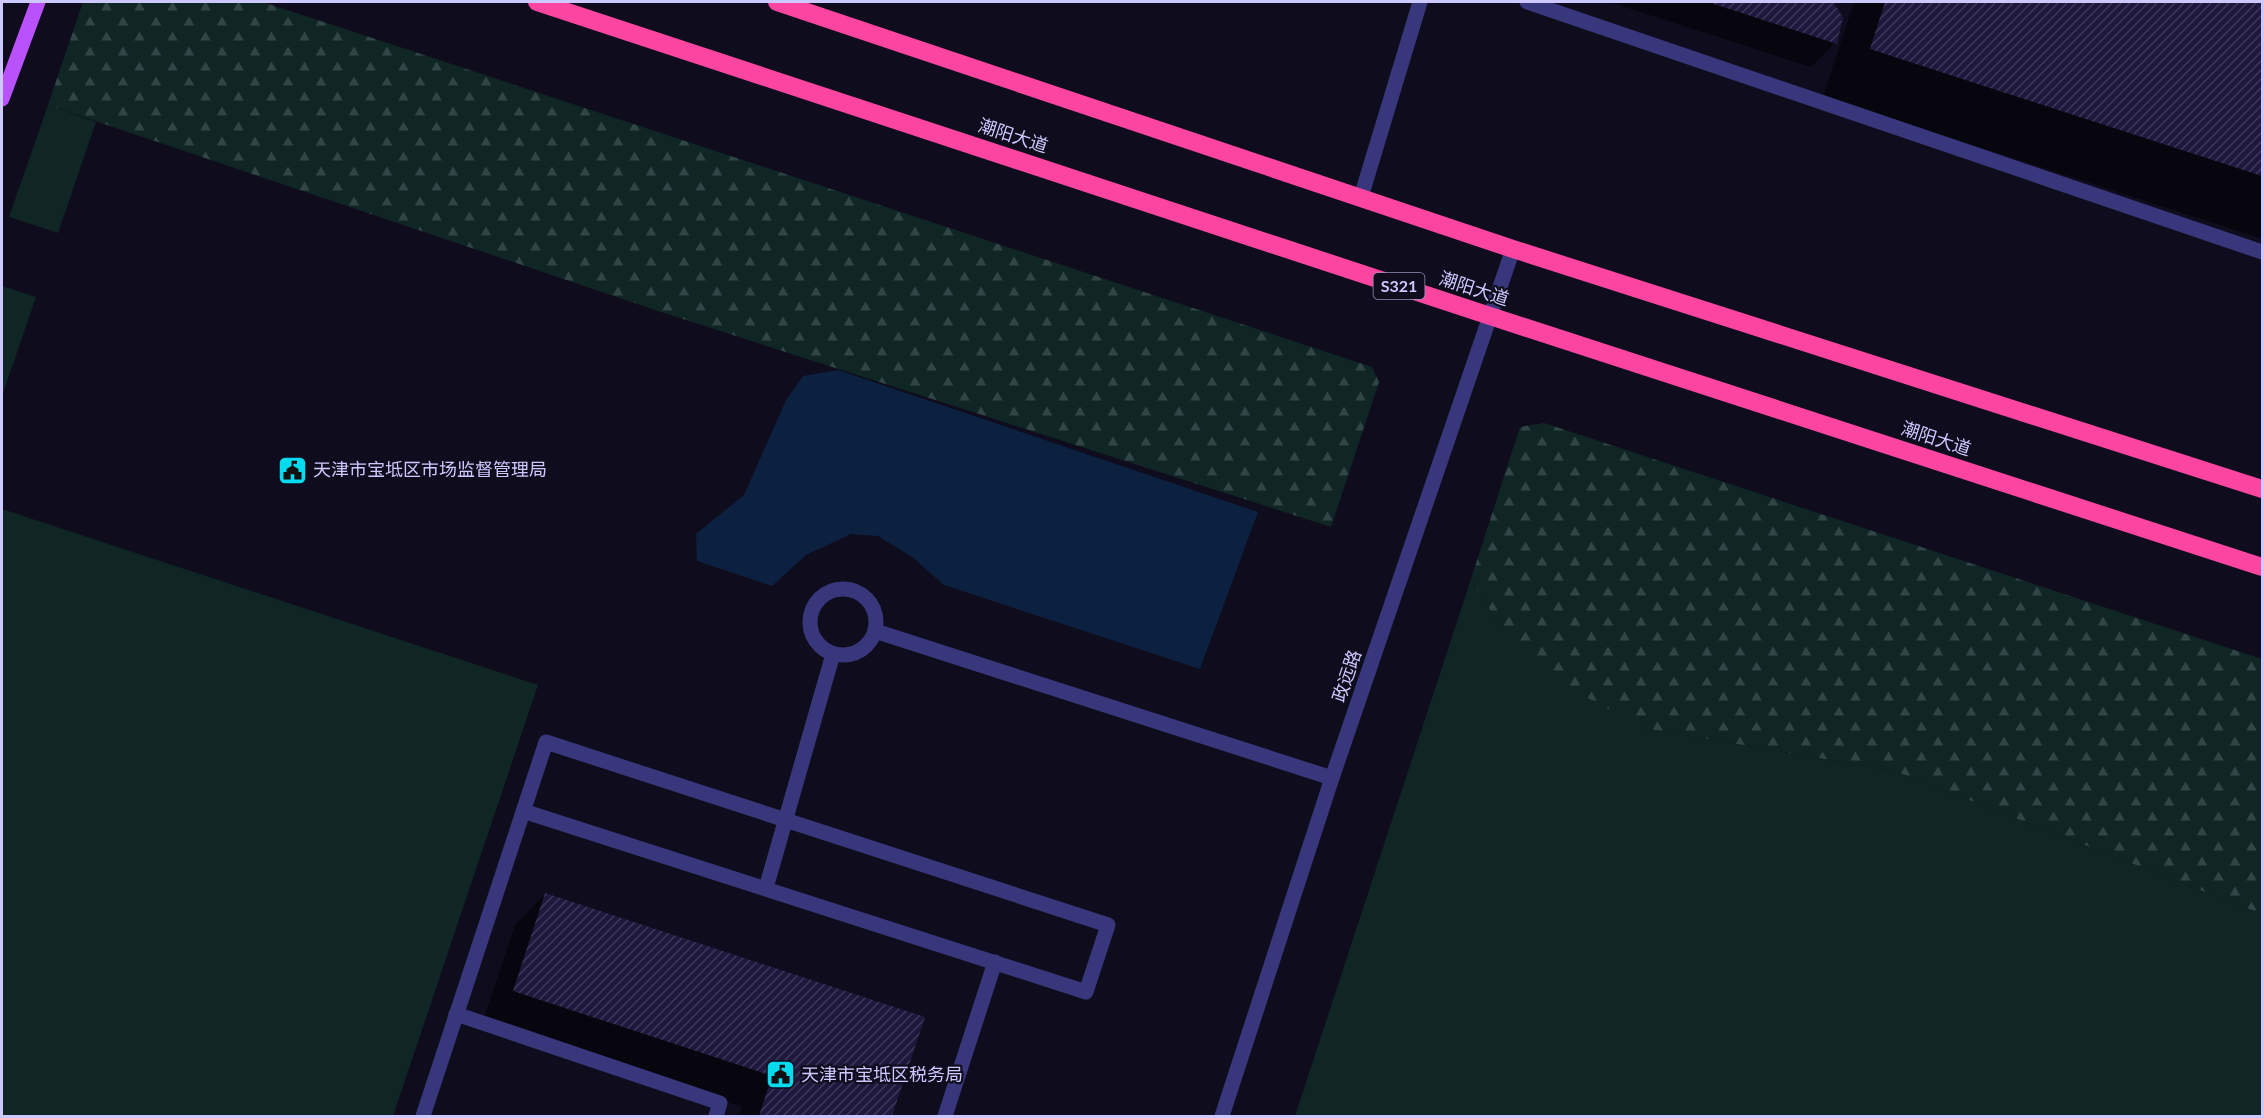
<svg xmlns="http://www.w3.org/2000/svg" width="2264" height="1118" font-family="Lato,'Noto Sans SC',sans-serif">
<defs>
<pattern id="forest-firs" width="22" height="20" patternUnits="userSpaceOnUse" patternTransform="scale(1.5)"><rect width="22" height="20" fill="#0f2625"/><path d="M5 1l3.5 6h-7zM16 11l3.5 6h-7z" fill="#314446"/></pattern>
<pattern id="building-hatch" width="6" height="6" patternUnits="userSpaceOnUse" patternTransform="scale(1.5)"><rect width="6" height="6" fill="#1f183d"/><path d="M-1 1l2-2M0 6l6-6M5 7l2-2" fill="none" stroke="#3e385a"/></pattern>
</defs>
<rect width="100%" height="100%" fill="#0e0c1d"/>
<!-- green -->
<g fill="#0f2625">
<polygon points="48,105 96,122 58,233 9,217"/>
<polygon points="2,286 36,297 2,396"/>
<polygon points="2,509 538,685 393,1116 2,1116"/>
<polygon points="1471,579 1500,626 1644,728 1895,771 2262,914 2262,1116 1295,1116"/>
</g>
<!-- forest -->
<g fill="url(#forest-firs)">
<polygon points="83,2 263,2 1372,367 1379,382 1331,527 658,311 48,105"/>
<polygon points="1544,423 2262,659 2262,914 1895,771 1644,728 1554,680 1500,626 1471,579 1520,427"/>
</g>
<!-- water -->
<polygon fill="#0c2140" points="838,370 1258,512 1200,669 944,585 912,557 878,536 851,534 806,555 772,586 697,561 696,534 744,495 786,400 803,376"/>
<!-- shadow -->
<g fill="#0007">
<polygon points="1609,2 1831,2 1842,17 1835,43 1811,67"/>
<polygon points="1854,2 2262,2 2262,239 1823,96"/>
<polygon points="545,894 923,1018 890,1116 739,1116 742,1107 483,1021 515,925"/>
</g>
<!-- building -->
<g fill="url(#building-hatch)">
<polygon points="1708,2 1833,2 1843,17 1837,44"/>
<polygon points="1885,2 2262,2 2262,176 1870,49"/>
<polygon points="545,893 925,1017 892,1116 759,1116 772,1076 513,991"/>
</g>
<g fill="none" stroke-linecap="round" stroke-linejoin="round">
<!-- minor -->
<g stroke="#39377b" stroke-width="15">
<polyline points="1527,2 2262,252"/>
<polyline points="1361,197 1420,2"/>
<circle cx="843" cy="622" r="33"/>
<polyline points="875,631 1332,778"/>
<polyline points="766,888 833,654"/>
<polyline points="456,1014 720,1103 716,1116"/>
<polyline points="423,1116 546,742 1108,925 1086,992 523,811"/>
<polyline points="945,1116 995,962"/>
<polyline points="1222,1116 1332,778 1513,249"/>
</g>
<!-- major -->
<polyline stroke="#b951fc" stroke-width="15" points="2,99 38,2"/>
<!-- highway -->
<g stroke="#fc45a0" stroke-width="18">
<polyline points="537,2 1490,316 2262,567"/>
<polyline points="777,2 1513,249 2262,489"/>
</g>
</g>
<!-- icons -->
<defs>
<symbol id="civic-square" viewBox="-11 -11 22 22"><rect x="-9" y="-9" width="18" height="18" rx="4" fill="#04dbef" stroke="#0e0c1d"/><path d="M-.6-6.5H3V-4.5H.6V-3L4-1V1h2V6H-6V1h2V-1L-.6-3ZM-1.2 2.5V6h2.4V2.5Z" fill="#111"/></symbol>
</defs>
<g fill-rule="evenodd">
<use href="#civic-square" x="276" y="454" width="33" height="33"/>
<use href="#civic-square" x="764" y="1058" width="33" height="33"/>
</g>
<g text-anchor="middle" stroke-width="4.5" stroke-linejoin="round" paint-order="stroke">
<!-- shield labels -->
<rect fill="#0e0c1d" stroke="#9490ba" stroke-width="1.5" x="1373.5" y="273" width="51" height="26" rx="4.5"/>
<g font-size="16" font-weight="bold" fill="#cdc8fe">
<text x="1399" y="292">S321</text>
</g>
<!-- street labels -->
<g font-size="18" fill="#cdc8fe" stroke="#0e0c1d">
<text transform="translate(1013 136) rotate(18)" y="6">潮阳大道</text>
<text transform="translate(1474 289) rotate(18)" y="6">潮阳大道</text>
<text transform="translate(1936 439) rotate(18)" y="6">潮阳大道</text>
<text transform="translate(1347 676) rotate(-71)" y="6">政远路</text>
</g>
<!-- poi labels -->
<g font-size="18" fill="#cdc8fe" stroke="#0e0c1d" text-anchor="start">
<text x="313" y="476">天津市宝坻区市场监督管理局</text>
<text x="801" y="1081">天津市宝坻区税务局</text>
</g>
</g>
<!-- border -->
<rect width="2264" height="1118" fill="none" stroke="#cdc8fe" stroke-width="6"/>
</svg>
